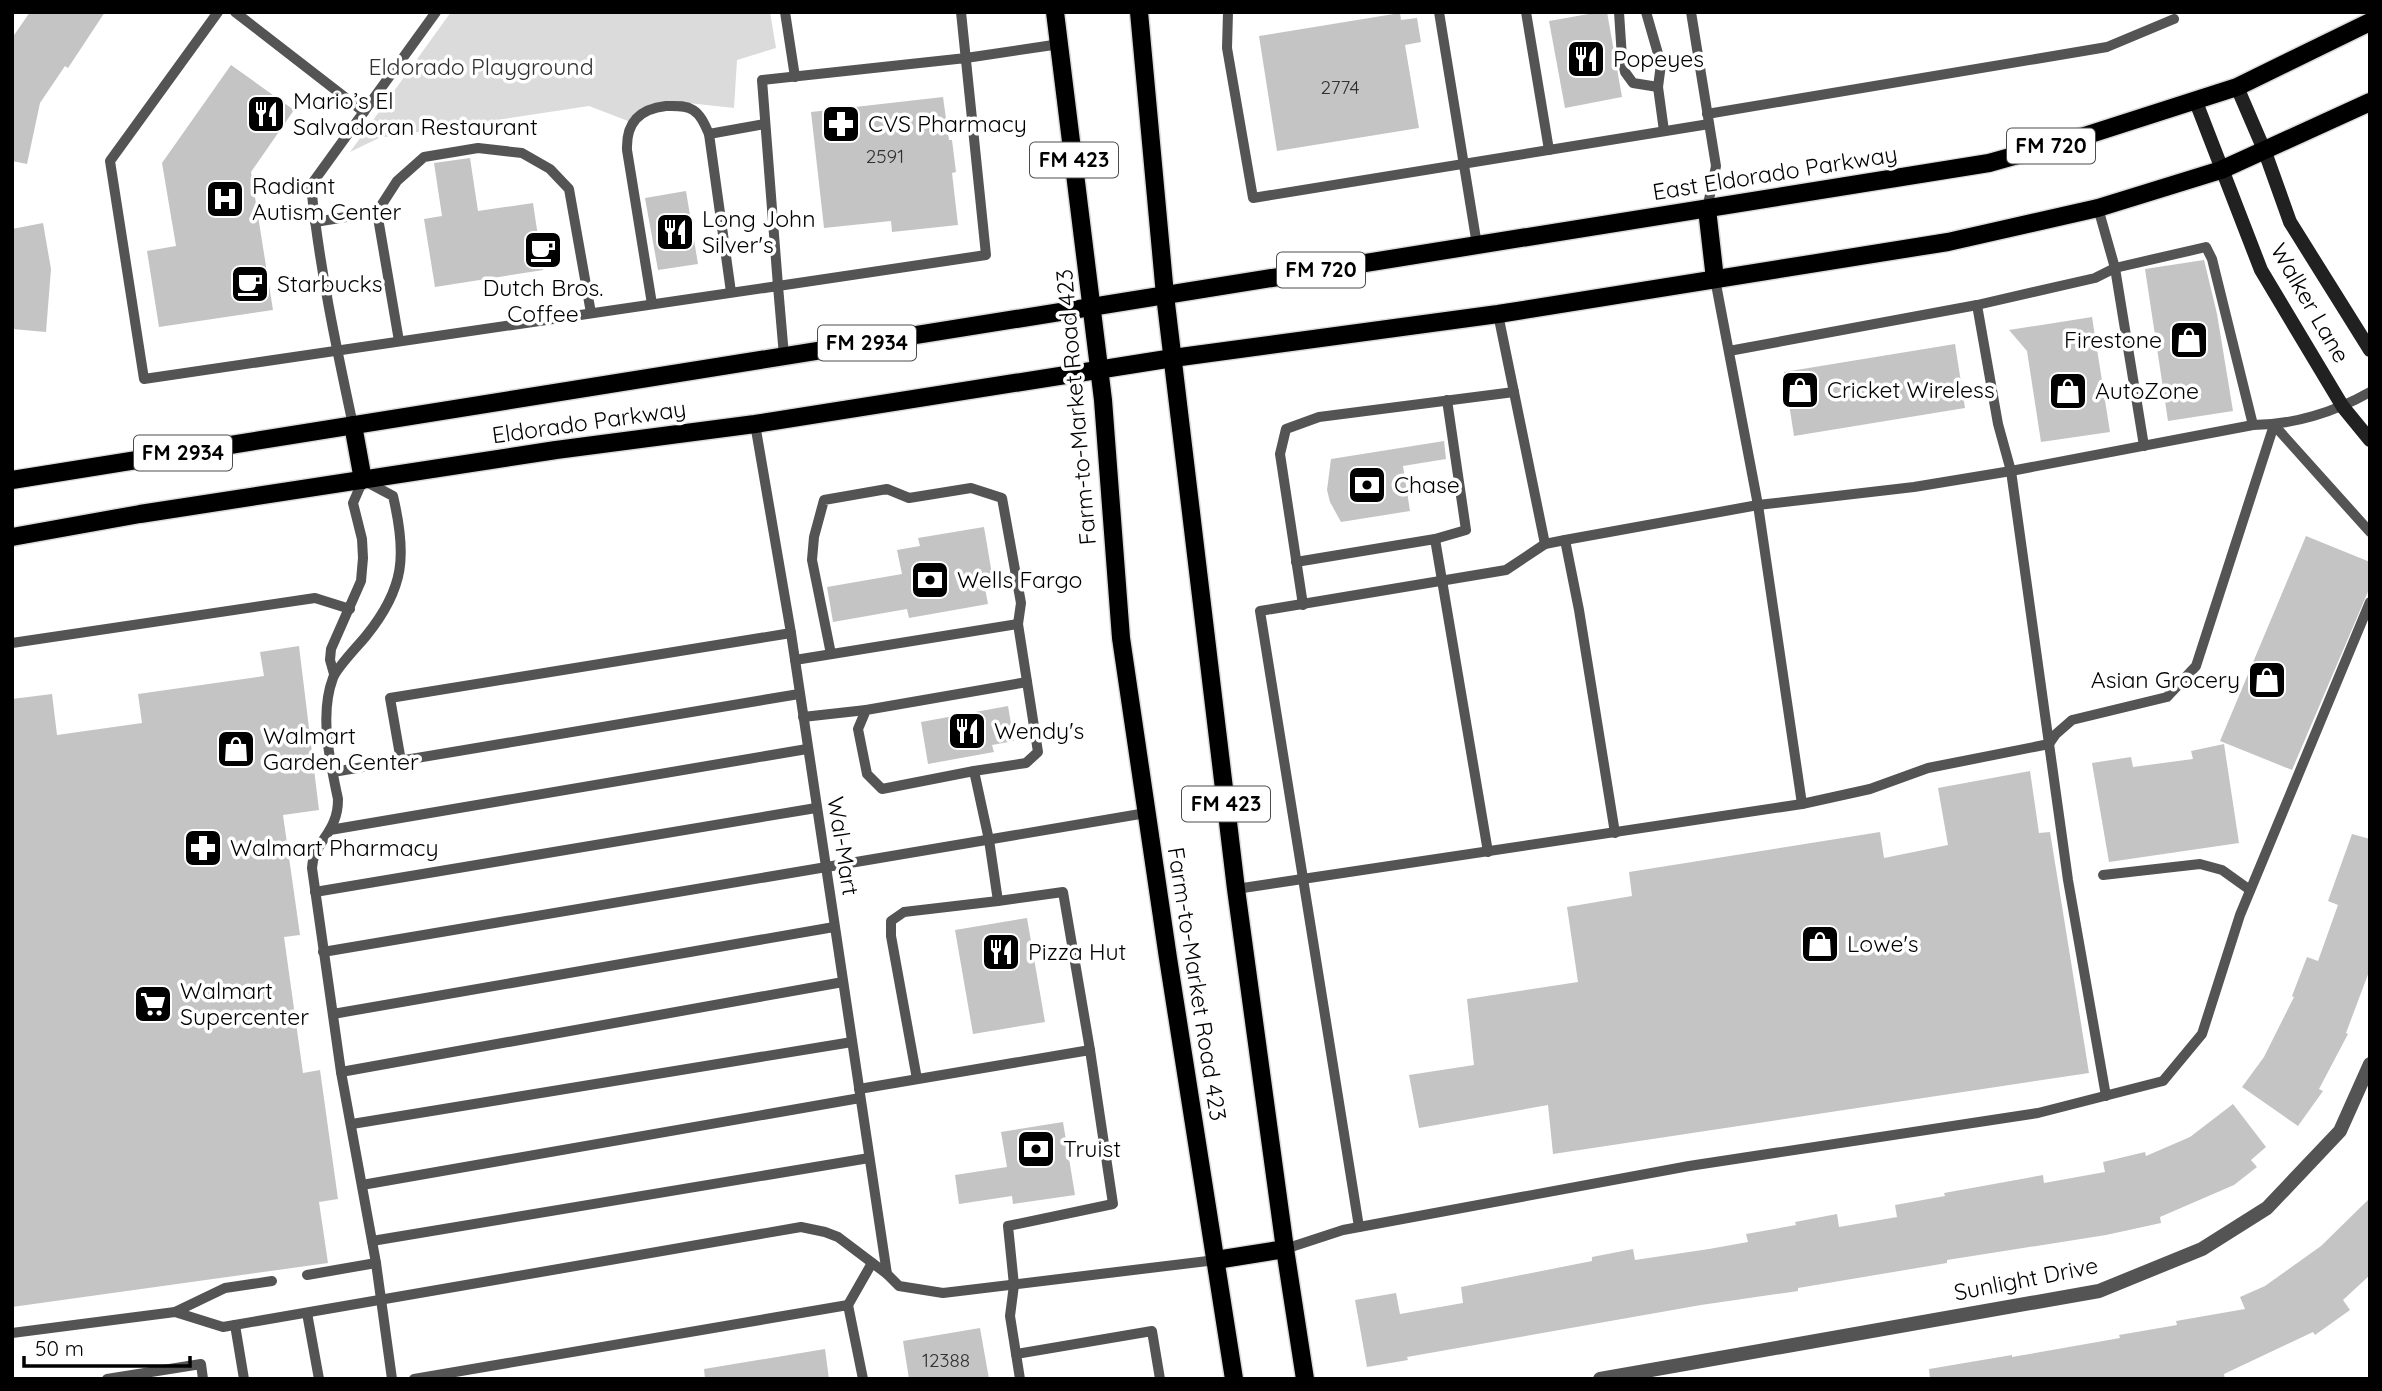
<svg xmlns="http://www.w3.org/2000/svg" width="2382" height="1391" font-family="Quicksand,sans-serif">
<rect width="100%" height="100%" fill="#fff"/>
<!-- green -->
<polygon fill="#dbdbdb" points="451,12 770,12 776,48 737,60 734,108 679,102 628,121 589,106 379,138 350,152"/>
<!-- building -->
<g fill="#c4c4c4">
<polygon points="30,12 105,12 68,68 65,66 40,103 27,164 12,161 12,38"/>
<polygon points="1600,12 1607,12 1622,97 1565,108 1549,21"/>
<polygon points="1400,13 1401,20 1417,18 1421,42 1405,45 1419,128 1277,151 1259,36"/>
<polygon points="231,65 294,110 251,172 273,310 159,327 147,251 176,246 162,163"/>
<polygon points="943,97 949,140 952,140 956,172 952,173 958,225 892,232 891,221 824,228 811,112"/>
<polygon points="470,158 478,211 533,203 543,270 435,287 424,219 442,216 434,163"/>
<polygon points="686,191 698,264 658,270 645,198"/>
<polygon points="43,223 51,269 46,332 12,329 12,229"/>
<polygon points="2204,260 2217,314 2233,411 2168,421 2145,269"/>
<polygon points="2092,317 2110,432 2041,442 2027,351 2009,330"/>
<polygon points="1955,344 1965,408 1794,436 1784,372"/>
<polygon points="1444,441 1446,459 1403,466 1410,511 1341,522 1330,502 1327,490 1331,459"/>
<polygon points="984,527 994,586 985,588 988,604 909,618 907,609 833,622 827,587 902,574 897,550 920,546 918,538"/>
<polygon points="2306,536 2370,562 2370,587 2292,770 2220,741"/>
<polygon points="299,646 319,810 283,815 300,935 284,937 303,1073 320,1070 338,1199 319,1202 328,1263 12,1307 12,699 52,694 57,735 142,723 138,694 264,676 260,652"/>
<polygon points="1008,706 1014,741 992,745 994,752 928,764 921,722"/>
<polygon points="2224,744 2239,843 2109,862 2092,763 2131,757 2133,767 2193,759 2191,751"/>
<polygon points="2030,771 2039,833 2050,832 2089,1073 1553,1154 1548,1105 1419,1128 1409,1075 1474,1065 1467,999 1578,982 1567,907 1632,896 1629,872 1880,832 1884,858 1948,845 1938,788"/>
<polygon points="2352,834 2370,839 2370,969 2346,1033 2348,1034 2319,1089 2323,1091 2298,1126 2242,1087 2264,1057 2294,997 2292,996 2307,957 2318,961 2338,905 2328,901"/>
<polygon points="1027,918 1045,1022 973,1034 955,930"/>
<polygon points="2233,1104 2266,1147 2251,1160 2257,1167 2234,1185 2160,1217 2161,1223 2106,1235 1947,1260 1947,1263 1798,1288 1798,1291 1701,1305 1407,1357 1408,1360 1367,1367 1355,1300 1396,1293 1400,1314 1463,1303 1461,1287 1592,1261 1592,1257 1633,1249 1635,1260 1709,1249 1748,1242 1746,1234 1796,1225 1795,1222 1837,1214 1839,1227 1897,1217 1895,1205 1945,1196 1944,1193 2043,1175 2044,1183 2105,1172 2103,1162 2145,1152 2146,1156 2190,1137"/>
<polygon points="1063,1122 1075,1195 1013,1204 1012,1196 959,1204 955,1175 1007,1167 1001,1132"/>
<polygon points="2370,1198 2370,1275 2343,1300 2350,1310 2315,1335 2313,1332 2224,1374 2225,1379 1930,1379 1929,1369 2012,1355 2012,1357 2120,1338 2119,1335 2177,1325 2176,1321 2245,1309 2240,1297 2265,1286 2321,1246"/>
<polygon points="980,1328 989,1379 909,1379 903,1341"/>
<polygon points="825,1349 829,1379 705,1379 704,1369"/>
</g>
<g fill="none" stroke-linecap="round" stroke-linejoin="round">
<defs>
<g id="primary">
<polyline points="1055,12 1103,400 1121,638 1168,958 1234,1379"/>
<polyline points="1139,12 1165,295 1236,889 1285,1249 1305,1379"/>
<polyline points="1707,209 1715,279"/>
<polyline points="353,425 363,480"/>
<polyline points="12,480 1989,163 2075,139 2237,87 2370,22"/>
<polyline points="12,537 140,514 556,450 755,424 1173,358 1498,314 1948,242 2098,208 2221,170 2370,102"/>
<polyline points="1216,1260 1285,1249"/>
</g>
</defs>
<!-- primary casing -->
<use href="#primary" stroke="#dbdbdb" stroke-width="21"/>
<!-- lane -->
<g stroke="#545454" stroke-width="10">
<polyline points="218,12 110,161 144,379 778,286 784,356"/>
<polyline points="235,12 364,112"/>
<polyline points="785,12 795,77"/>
<polyline points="961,12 986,255 778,286 762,80 966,58 1060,44"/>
<polyline points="1228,12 1227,48 1253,198 1709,124"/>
<polyline points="1439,12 1477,245"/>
<polyline points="1526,12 1549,150"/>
<polyline points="1619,12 1622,58 1625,72 1633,83 1658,87"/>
<polyline points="1646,12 1661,64 1658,87 1664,131"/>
<polyline points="1691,12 1716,166 1707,209"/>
<polyline points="1707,114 2107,47 2174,19"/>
<polyline points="2098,208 2115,268 2095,278 1977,305 1998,424 2011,471 2068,880 2106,1096"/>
<polyline points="315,222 377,212"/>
<polyline points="1715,279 1758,505 1802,804"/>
<polyline points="731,292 709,134 765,124"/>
<path d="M652,304L627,150C626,123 639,109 666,106C675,106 685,105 693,110C701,115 705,125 709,134"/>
<polyline points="1498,314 1545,544"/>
<polyline points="399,341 377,212 397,181 424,157 478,148 522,153 550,169 569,189 591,313"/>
<polyline points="1729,351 1977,305"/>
<polyline points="755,424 791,633 887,1274"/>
<path d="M353,425C336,346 319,266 311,185L436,12"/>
<polyline points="2274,425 2370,532"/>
<polyline points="2144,446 2115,268 2206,247 2212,259 2253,425"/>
<polyline points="1435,539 1466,530 1447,400"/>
<polyline points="1565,540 1579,610 1615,833"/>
<polyline points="1296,562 1435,539 1488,852"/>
<polyline points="1303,605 1280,454 1286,429 1319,417 1514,392"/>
<polyline points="12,643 315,598 350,609"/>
<polyline points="831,654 812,560 814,537 824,500 887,489 909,498 971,488 1002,498 1021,603 1018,624"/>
<polyline points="795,660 1018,624 1038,752 1026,763 974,771 989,840 998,901 1063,892 1090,1050"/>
<path d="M334,674L330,660L331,649L361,581L363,558L362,539L353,503L363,480L393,496C407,555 405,588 366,636C358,646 337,667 333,678C319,715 330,761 338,799C338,806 337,814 334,821C327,839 313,848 312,868L341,1072L376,1263L392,1379"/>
<polyline points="803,717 866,710"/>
<polyline points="401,761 390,698 791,633"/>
<polyline points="974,771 882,789 867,774 858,729 866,710 1027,682"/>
<polyline points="333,772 799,694"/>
<polyline points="330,830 807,749"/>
<polyline points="2103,875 2200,864 2222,870 2250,890"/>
<polyline points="1236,889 1802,804 1870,789 1928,768 2049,744 2056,734 2072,720 2167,697 2196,666 2274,425"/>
<polyline points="315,892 816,808"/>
<polyline points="323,952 1146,813"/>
<polyline points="333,1014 834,927"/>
<polyline points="341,1072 843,982"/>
<polyline points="917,1079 891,936 891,921 904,912 998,901"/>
<polyline points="859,1089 1090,1050 1113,1204 1008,1226 1014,1285 1010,1316 1020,1379"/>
<polyline points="352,1124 852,1042"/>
<polyline points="362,1185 860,1098"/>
<path d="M1359,1227L1260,611L1506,570L1545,544L1565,540L1758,505L1914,487L2011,471L2253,425C2293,425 2335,412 2370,392"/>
<polyline points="372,1241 869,1158"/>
<polyline points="1285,1249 1343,1230 1689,1166 2038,1113 2163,1081 2202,1034 2240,915 2370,602"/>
<polyline points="307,1275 376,1263"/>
<polyline points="848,1305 872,1263"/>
<polyline points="175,1312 225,1288 272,1281"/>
<polyline points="307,1313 319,1379"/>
<polyline points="235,1325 244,1379"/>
<polyline points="12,1333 175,1312 223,1327 801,1227 825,1232 838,1237 887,1274 899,1286 943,1293 1216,1260"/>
<polyline points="1016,1354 1152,1331 1160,1379"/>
<polyline points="107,1379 201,1364 203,1379"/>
<polyline points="414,1379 848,1305 863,1379"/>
</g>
<!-- street -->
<polyline stroke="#545454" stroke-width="14" points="1600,1379 2099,1291 2202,1249 2267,1208 2340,1131 2370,1064"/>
<!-- secondary -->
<g stroke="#212121" stroke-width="14">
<polyline points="2237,87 2265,152 2290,222 2370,350"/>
<polyline points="2196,102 2261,270 2343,407 2370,440"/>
</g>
<!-- primary -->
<use href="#primary" stroke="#000" stroke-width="18"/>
</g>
<!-- icons -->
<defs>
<symbol id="restaurant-square" viewBox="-11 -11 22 22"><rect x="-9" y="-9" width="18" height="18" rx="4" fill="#000" stroke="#fff"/><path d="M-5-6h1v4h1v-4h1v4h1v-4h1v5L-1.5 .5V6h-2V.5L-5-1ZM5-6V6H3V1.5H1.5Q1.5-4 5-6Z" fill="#fff"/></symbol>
<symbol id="pharmacy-square" viewBox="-11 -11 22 22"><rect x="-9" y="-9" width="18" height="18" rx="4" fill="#000" stroke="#fff"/><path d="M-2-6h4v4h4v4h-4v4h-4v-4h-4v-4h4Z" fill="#fff"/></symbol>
<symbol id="hospital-square" viewBox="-11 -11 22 22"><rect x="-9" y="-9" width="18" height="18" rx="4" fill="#000" stroke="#fff"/><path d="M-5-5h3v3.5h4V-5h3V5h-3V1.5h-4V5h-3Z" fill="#fff"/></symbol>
<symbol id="cafe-square" viewBox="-11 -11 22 22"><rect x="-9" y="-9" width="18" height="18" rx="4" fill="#000" stroke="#fff"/><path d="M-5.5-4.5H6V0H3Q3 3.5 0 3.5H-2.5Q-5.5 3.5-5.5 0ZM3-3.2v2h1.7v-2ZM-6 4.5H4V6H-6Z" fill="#fff"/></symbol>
<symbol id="shop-square" viewBox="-11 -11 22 22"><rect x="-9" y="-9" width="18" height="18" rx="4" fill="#000" stroke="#fff"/><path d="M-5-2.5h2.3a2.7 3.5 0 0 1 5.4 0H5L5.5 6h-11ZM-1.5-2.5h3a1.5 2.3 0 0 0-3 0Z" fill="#fff"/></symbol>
<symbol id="bank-square" viewBox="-11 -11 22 22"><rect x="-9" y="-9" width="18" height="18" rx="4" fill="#000" stroke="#fff"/><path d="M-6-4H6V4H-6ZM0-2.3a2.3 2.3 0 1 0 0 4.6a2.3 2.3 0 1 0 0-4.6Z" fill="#fff"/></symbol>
<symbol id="supermarket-square" viewBox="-11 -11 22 22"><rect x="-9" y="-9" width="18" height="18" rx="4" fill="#000" stroke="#fff"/><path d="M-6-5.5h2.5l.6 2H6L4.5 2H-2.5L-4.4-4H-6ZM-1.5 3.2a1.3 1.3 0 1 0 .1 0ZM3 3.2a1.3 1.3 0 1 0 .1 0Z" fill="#fff"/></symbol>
</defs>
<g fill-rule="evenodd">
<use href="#restaurant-square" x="1564" y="37" width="44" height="44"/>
<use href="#restaurant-square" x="244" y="92" width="44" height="44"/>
<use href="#pharmacy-square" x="819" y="102" width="44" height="44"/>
<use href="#hospital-square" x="203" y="177" width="44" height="44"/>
<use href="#restaurant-square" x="653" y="210" width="44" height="44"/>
<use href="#cafe-square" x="521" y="228" width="44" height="44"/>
<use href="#cafe-square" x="228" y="262" width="44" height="44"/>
<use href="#shop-square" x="2167" y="318" width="44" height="44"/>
<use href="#shop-square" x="1778" y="368" width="44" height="44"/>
<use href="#shop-square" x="2046" y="369" width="44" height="44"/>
<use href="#bank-square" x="1345" y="463" width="44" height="44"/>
<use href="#bank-square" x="908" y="558" width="44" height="44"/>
<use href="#shop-square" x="2245" y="658" width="44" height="44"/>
<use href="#restaurant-square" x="945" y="709" width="44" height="44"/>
<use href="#shop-square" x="214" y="727" width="44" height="44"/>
<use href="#pharmacy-square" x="181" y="826" width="44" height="44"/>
<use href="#shop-square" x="1798" y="922" width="44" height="44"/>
<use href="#restaurant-square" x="979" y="930" width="44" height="44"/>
<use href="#supermarket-square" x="131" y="982" width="44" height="44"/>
<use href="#bank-square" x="1014" y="1127" width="44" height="44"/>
</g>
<g text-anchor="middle" stroke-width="7" stroke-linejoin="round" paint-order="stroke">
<!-- number labels -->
<g font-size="19" fill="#313131">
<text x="1340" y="94">2774</text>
<text x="885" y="163">2591</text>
<text x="946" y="1367">12388</text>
</g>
<!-- shield labels -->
<g fill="#fff" stroke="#4c4c4c" stroke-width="2">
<rect x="2007" y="128.5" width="88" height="35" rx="5"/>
<rect x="1030" y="142.5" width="88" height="35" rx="5"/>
<rect x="1277" y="252.5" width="88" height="35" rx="5"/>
<rect x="818" y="325.5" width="98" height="35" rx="5"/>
<rect x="134" y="435.5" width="98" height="35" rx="5"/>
<rect x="1182" y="786.5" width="88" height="35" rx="5"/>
</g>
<g font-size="21" font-weight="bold" fill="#000">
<text x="2051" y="153">FM 720</text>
<text x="1074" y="167">FM 423</text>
<text x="1321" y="277">FM 720</text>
<text x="867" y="350">FM 2934</text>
<text x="183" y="460">FM 2934</text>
<text x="1226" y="811">FM 423</text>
</g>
<!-- poi labels -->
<g font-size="23" fill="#000" stroke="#fff" text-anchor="start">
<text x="1613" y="67">Popeyes</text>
<text x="293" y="109">Mario’s El<tspan x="293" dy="26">Salvadoran Restaurant</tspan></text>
<text x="868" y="132">CVS Pharmacy</text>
<text x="252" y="194">Radiant<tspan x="252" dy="26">Autism Center</tspan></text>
<text x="702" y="227">Long John<tspan x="702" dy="26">Silver's</tspan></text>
<text x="277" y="292">Starbucks</text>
<text x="543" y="296" text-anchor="middle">Dutch Bros.<tspan x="543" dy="26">Coffee</tspan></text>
<text x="2162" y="348" text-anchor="end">Firestone</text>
<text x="1827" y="398">Cricket Wireless</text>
<text x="2095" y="399">AutoZone</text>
<text x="1394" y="493">Chase</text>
<text x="957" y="588">Wells Fargo</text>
<text x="2240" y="688" text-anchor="end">Asian Grocery</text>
<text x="994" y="739">Wendy's</text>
<text x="263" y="744">Walmart<tspan x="263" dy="26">Garden Center</tspan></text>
<text x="230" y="856">Walmart Pharmacy</text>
<text x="1847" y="952">Lowe's</text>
<text x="1028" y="960">Pizza Hut</text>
<text x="180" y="999">Walmart<tspan x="180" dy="26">Supercenter</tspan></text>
<text x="1063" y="1157">Truist</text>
</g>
<!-- park labels -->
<g font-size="23" fill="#323232" stroke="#fff">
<text x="481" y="75">Eldorado Playground</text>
</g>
<!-- street labels -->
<g font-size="23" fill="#000" stroke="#fff">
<text transform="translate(1775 173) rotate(-9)" y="8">East Eldorado Parkway</text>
<text transform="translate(2310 303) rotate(60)" y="8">Walker Lane</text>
<text transform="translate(1076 407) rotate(-95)" y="8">Farm-to-Market Road 423</text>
<text transform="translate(589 422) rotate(-8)" y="8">Eldorado Parkway</text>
<text transform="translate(843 846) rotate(81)" y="8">Wal-Mart</text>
<text transform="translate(1197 984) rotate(81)" y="8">Farm-to-Market Road 423</text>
<text transform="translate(2026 1279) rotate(-11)" y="8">Sunlight Drive</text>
</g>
</g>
<!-- border -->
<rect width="2382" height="1391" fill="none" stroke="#000000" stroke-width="28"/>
<!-- scale -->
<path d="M24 1356v10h166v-10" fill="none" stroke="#000000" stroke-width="3.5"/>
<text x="35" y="1356" font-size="21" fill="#000000" stroke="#ffffff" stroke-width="5" paint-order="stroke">50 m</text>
</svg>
